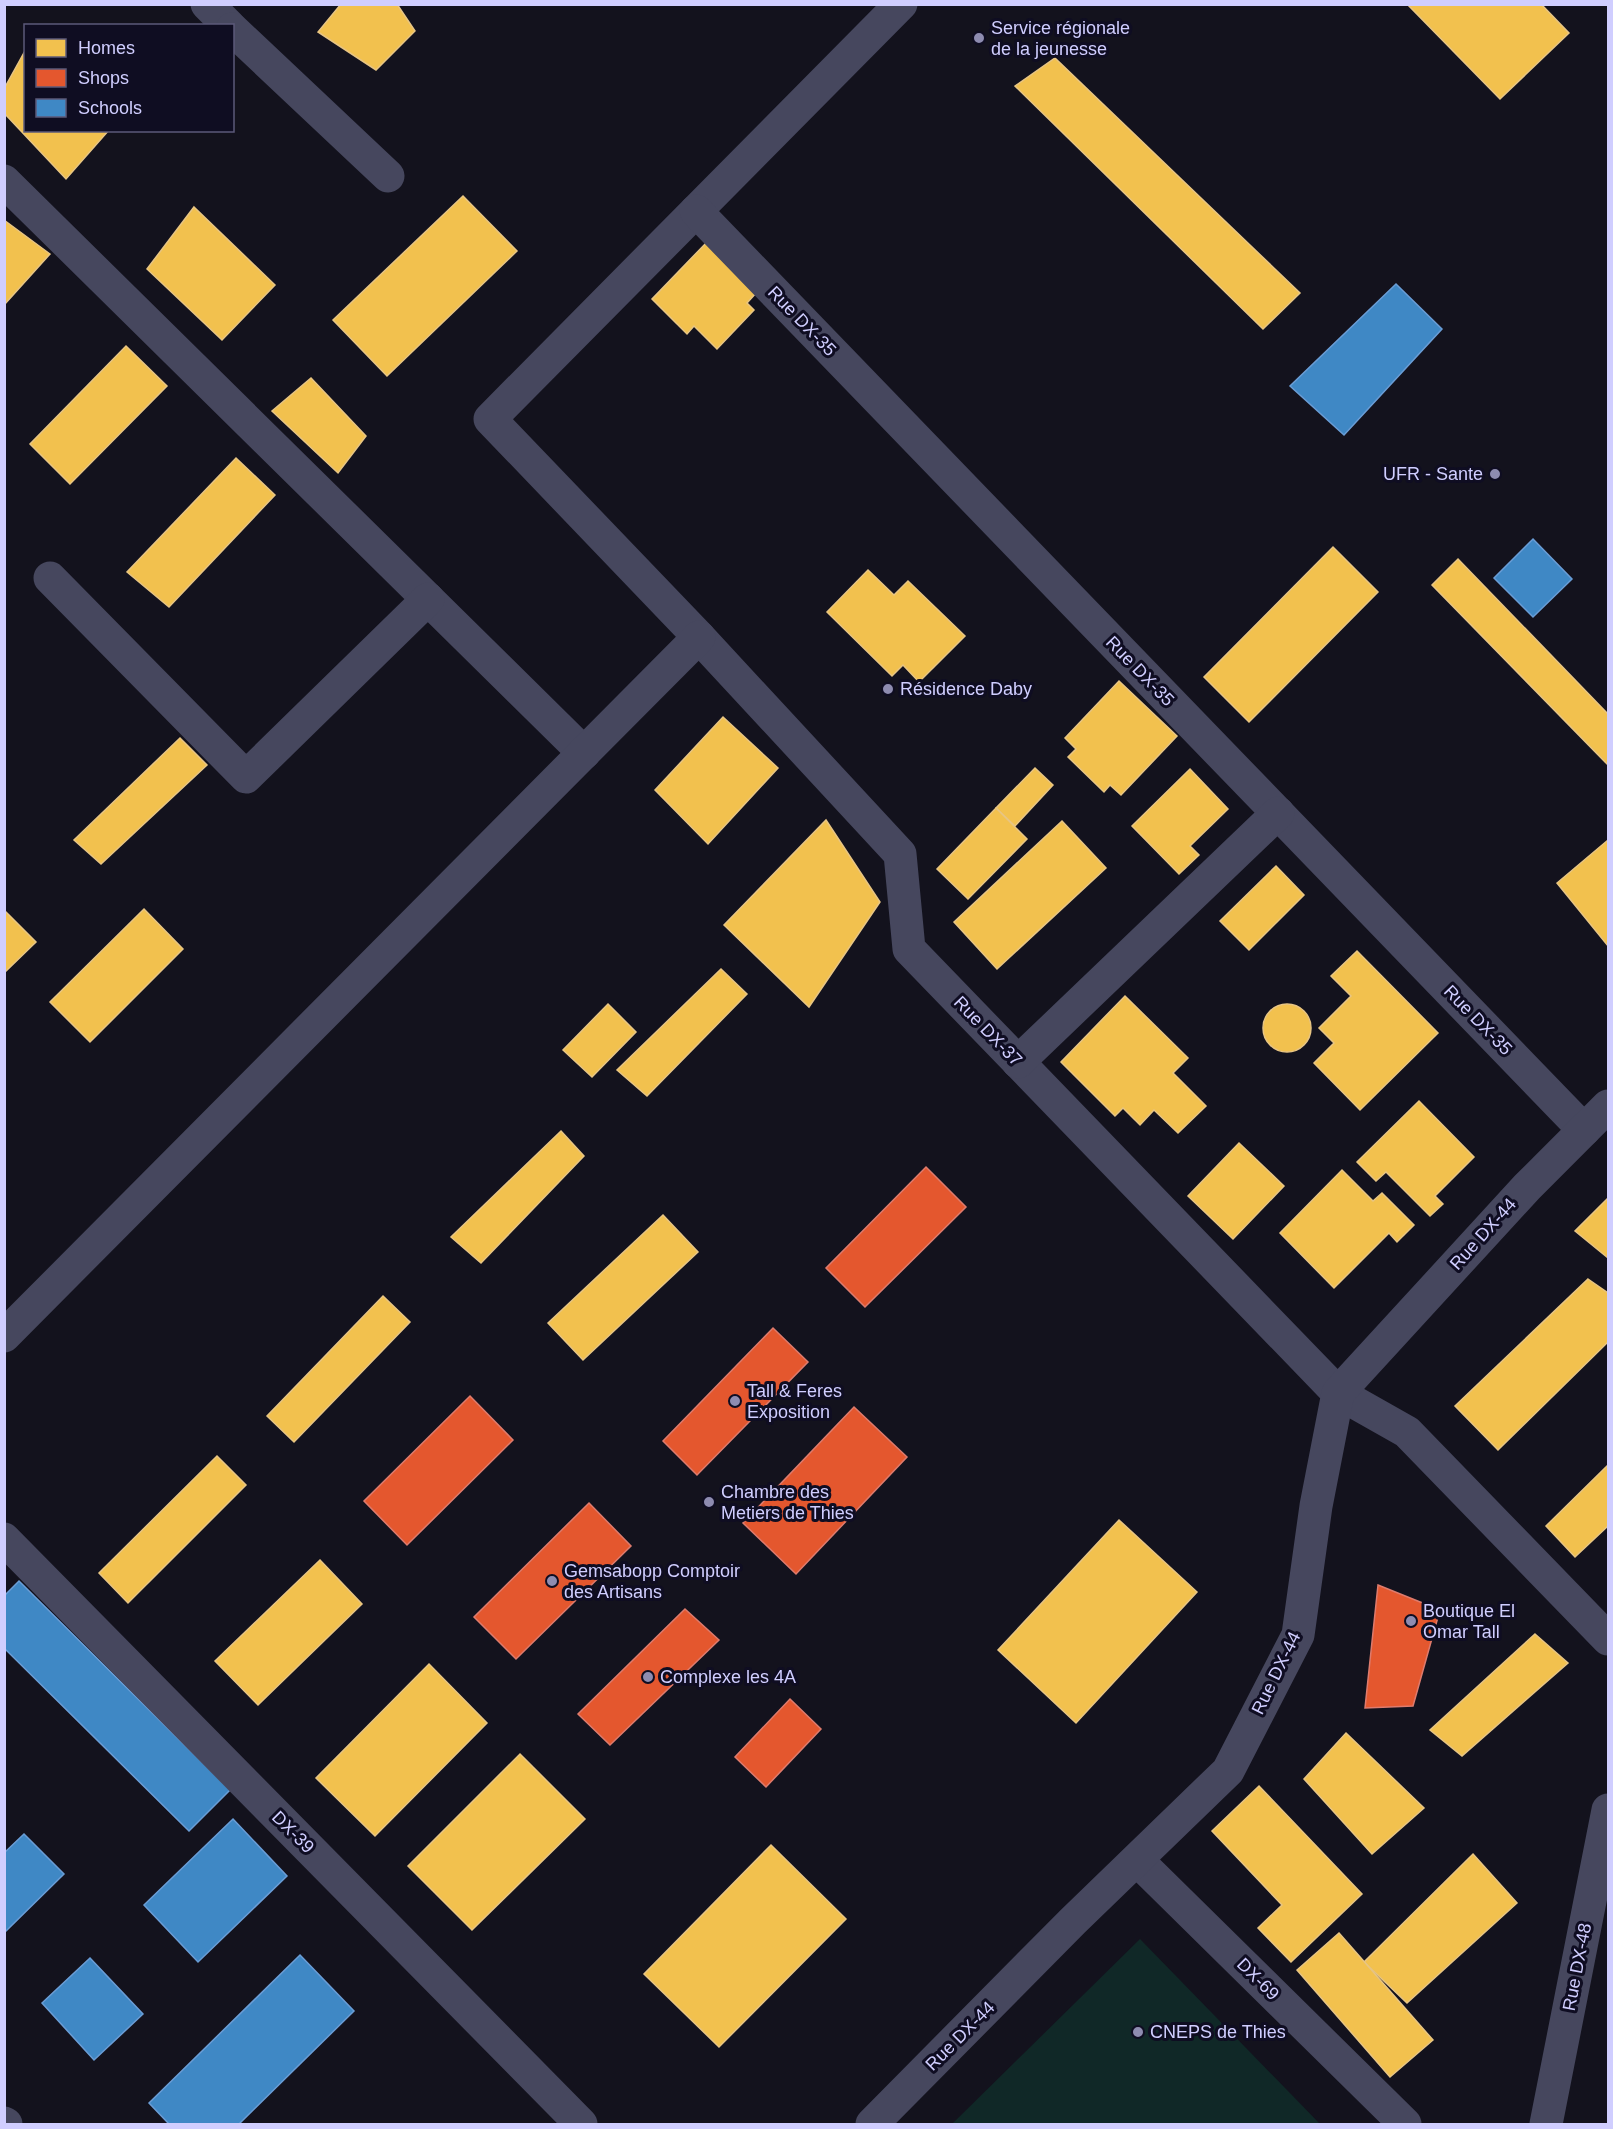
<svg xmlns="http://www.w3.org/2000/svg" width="1613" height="2129" font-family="Arial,sans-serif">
<rect width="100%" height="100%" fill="#13121d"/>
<!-- grass -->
<polygon fill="#102827" points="1140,1939 1320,2124 952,2124"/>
<!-- homes -->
<g fill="#f2c14e" stroke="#e8c583" stroke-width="1.5">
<polygon points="341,4 397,4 415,31 376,70 318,32"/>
<polygon points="1407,4 1541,4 1569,33 1500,99"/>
<polygon points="26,49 26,130 109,130 66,179 4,113 4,89"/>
<polygon points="1055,58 1300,293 1263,329 1015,86"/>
<polygon points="463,196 517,251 387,376 333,320"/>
<polygon points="194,207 275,285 222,340 147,269"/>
<polygon points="4,220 50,254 4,305"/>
<polygon points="707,242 757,292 747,303 754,310 717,349 694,326 687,334 652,299"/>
<polygon points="126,346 167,386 70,484 30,444"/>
<polygon points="311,378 366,436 338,473 272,411"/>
<polygon points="236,458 275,495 169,607 127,572"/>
<polygon points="1333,547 1378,592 1249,722 1204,677"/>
<polygon points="1458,559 1608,714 1608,765 1432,585"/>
<polygon points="868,570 894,595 908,581 965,636 919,682 903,665 892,676 827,612"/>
<polygon points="1119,681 1177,736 1121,795 1110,785 1104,792 1068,757 1076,749 1065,738"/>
<polygon points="723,717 778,768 708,844 655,790"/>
<polygon points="180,738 207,765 101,864 74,840"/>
<polygon points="1035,768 1053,785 1015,826 996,808"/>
<polygon points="1190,769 1228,809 1190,846 1199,855 1179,874 1132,826"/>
<polygon points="996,808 1027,839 968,899 937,869"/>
<polygon points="826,820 880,902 809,1007 724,925"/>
<polygon points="1062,821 1106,868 997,969 954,922"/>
<polygon points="1608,840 1608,946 1557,883"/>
<polygon points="1276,866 1304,895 1249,950 1220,921"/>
<polygon points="144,909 183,949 90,1042 50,1002"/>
<polygon points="4,910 36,942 4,973"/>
<polygon points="1357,951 1438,1033 1360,1110 1314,1063 1334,1043 1319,1028 1351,996 1331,976"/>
<polygon points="721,969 747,994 647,1096 617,1070"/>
<polygon points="1125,996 1188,1058 1173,1073 1206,1106 1178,1133 1154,1110 1140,1125 1123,1108 1115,1116 1061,1062"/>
<circle cx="1287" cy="1028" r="24"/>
<polygon points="608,1004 636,1032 592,1077 563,1050"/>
<polygon points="1419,1101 1474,1157 1435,1196 1443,1204 1430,1216 1386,1172 1376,1181 1357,1162"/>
<polygon points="561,1131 584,1156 481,1263 451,1237"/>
<polygon points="1239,1143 1284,1186 1233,1239 1188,1196"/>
<polygon points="1342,1170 1373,1201 1382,1193 1414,1225 1397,1242 1389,1233 1334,1288 1280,1233"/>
<polygon points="1608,1198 1608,1258 1575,1231"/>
<polygon points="663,1215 698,1252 583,1360 548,1323"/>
<polygon points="1588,1279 1608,1293 1608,1342 1498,1450 1455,1406"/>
<polygon points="383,1296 410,1322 294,1442 267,1416"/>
<polygon points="217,1456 246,1485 128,1603 99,1573"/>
<polygon points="1608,1465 1608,1526 1575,1557 1546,1526"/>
<polygon points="1119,1520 1197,1592 1076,1723 998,1650"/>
<polygon points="320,1560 362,1604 258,1705 215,1661"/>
<polygon points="1535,1634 1568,1663 1462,1756 1430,1730"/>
<polygon points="429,1664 487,1723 375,1836 316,1778"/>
<polygon points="1346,1733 1424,1808 1372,1854 1304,1779"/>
<polygon points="520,1754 585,1819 472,1930 408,1866"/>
<polygon points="1259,1786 1362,1894 1291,1962 1258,1928 1282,1905 1212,1831"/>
<polygon points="771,1845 846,1919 719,2047 644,1974"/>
<polygon points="1473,1854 1517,1903 1407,2003 1364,1962"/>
<polygon points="1339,1933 1433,2040 1390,2077 1297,1970"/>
</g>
<!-- shops -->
<g fill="#e4572e" stroke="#de7b6d" stroke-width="1.5">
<polygon points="926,1167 966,1207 865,1307 826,1268"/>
<polygon points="773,1328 808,1362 697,1475 663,1441"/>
<polygon points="470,1396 513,1440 407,1545 364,1501"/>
<polygon points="854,1407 907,1457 796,1574 743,1523"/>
<polygon points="589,1503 631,1546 516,1659 474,1617"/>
<polygon points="1378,1585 1440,1610 1413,1706 1365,1708"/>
<polygon points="685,1609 719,1640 610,1745 578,1714"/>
<polygon points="790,1699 821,1729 766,1787 735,1757"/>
</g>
<!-- schools -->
<g fill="#3f88c5" stroke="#6a9dd6" stroke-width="1.5">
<polygon points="1396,284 1442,329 1344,435 1290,386"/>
<polygon points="1533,539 1572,579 1533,617 1494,578"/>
<polygon points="19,1581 230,1790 189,1831 4,1648 4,1596"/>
<polygon points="233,1819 287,1876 198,1962 144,1905"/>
<polygon points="24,1834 64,1874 4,1933 4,1853"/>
<polygon points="300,1955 354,2011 239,2124 169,2124 149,2103"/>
<polygon points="90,1958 143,2014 94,2060 42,2003"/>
</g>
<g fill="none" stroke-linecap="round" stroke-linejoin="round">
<!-- minor -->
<g stroke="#46475e" stroke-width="33">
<polyline points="207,4 229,26"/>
<polyline points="901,4 490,419 699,637 900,854 909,949 1338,1393 1407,1432 1608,1639"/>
<polyline points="232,29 388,176"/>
<polyline points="4,181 584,753"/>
<polyline points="696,211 1584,1130"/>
<polyline points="50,578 246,777 428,599"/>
<polyline points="1018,1062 1278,813"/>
<polyline points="4,1336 699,637"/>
<polyline points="4,1539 581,2124"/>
<polyline points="1137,1860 1405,2124"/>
<polyline points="4,2123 6,2124"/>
<polyline points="1546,2124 1608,1810"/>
</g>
<!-- tertiary -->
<polyline stroke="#46475e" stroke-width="33" points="872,2124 1073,1921 1228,1771 1298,1635 1316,1506 1338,1393 1527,1187 1608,1106"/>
</g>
<!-- markers -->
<g fill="#8e8cb0" stroke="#0f0d22" stroke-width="2">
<circle cx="979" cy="38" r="6"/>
<circle cx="1495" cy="474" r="6"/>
<circle cx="888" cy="689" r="6"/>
<circle cx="735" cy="1401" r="6"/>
<circle cx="709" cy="1502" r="6"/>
<circle cx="552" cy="1581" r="6"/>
<circle cx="1411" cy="1621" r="6"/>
<circle cx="648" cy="1677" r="6"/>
<circle cx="1138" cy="2032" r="6"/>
</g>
<g text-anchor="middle" stroke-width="6" stroke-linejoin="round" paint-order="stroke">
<!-- poi labels -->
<g font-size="18" fill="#d0ceff" stroke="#0f0d22" text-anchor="start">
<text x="991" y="34">Service régionale<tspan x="991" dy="21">de la jeunesse</tspan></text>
<text x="1483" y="480" text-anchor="end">UFR - Sante</text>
<text x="900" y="695">Résidence Daby</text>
<text x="747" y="1397">Tall &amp; Feres<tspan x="747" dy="21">Exposition</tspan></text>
<text x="721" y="1498">Chambre des<tspan x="721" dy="21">Metiers de Thies</tspan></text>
<text x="564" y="1577">Gemsabopp Comptoir<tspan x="564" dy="21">des Artisans</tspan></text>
<text x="1423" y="1617">Boutique El<tspan x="1423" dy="21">Omar Tall</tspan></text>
<text x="660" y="1683">Complexe les 4A</text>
<text x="1150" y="2038">CNEPS de Thies</text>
</g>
<!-- street labels -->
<g font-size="18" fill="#d0ceff" stroke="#0f0d22">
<text transform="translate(802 321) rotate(46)" y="6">Rue DX-35</text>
<text transform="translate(1140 671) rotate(46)" y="6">Rue DX-35</text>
<text transform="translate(1478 1020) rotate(46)" y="6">Rue DX-35</text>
<text transform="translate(988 1031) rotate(46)" y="6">Rue DX-37</text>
<text transform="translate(1483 1234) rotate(-48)" y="6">Rue DX-44</text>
<text transform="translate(1276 1673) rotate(-64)" y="6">Rue DX-44</text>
<text transform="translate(293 1832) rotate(45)" y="6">DX-39</text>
<text transform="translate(1577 1967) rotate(-79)" y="6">Rue DX-48</text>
<text transform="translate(1258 1979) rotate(45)" y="6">DX-69</text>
<text transform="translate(960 2036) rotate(-45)" y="6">Rue DX-44</text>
</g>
</g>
<!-- border -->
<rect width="1613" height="2129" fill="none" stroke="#d0ceff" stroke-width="12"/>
<!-- legend -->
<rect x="24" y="24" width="210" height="108" fill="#0f0d22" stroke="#5c5a7a" stroke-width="1.5"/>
<rect x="36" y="39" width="30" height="18" fill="#f2c14e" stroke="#5c5a7a" stroke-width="1.5"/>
<text x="78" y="54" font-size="18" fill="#d0ceff">Homes</text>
<rect x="36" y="69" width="30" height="18" fill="#e4572e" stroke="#5c5a7a" stroke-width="1.5"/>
<text x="78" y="84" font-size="18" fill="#d0ceff">Shops</text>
<rect x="36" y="99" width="30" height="18" fill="#3f88c5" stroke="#5c5a7a" stroke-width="1.5"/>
<text x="78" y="114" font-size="18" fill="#d0ceff">Schools</text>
</svg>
